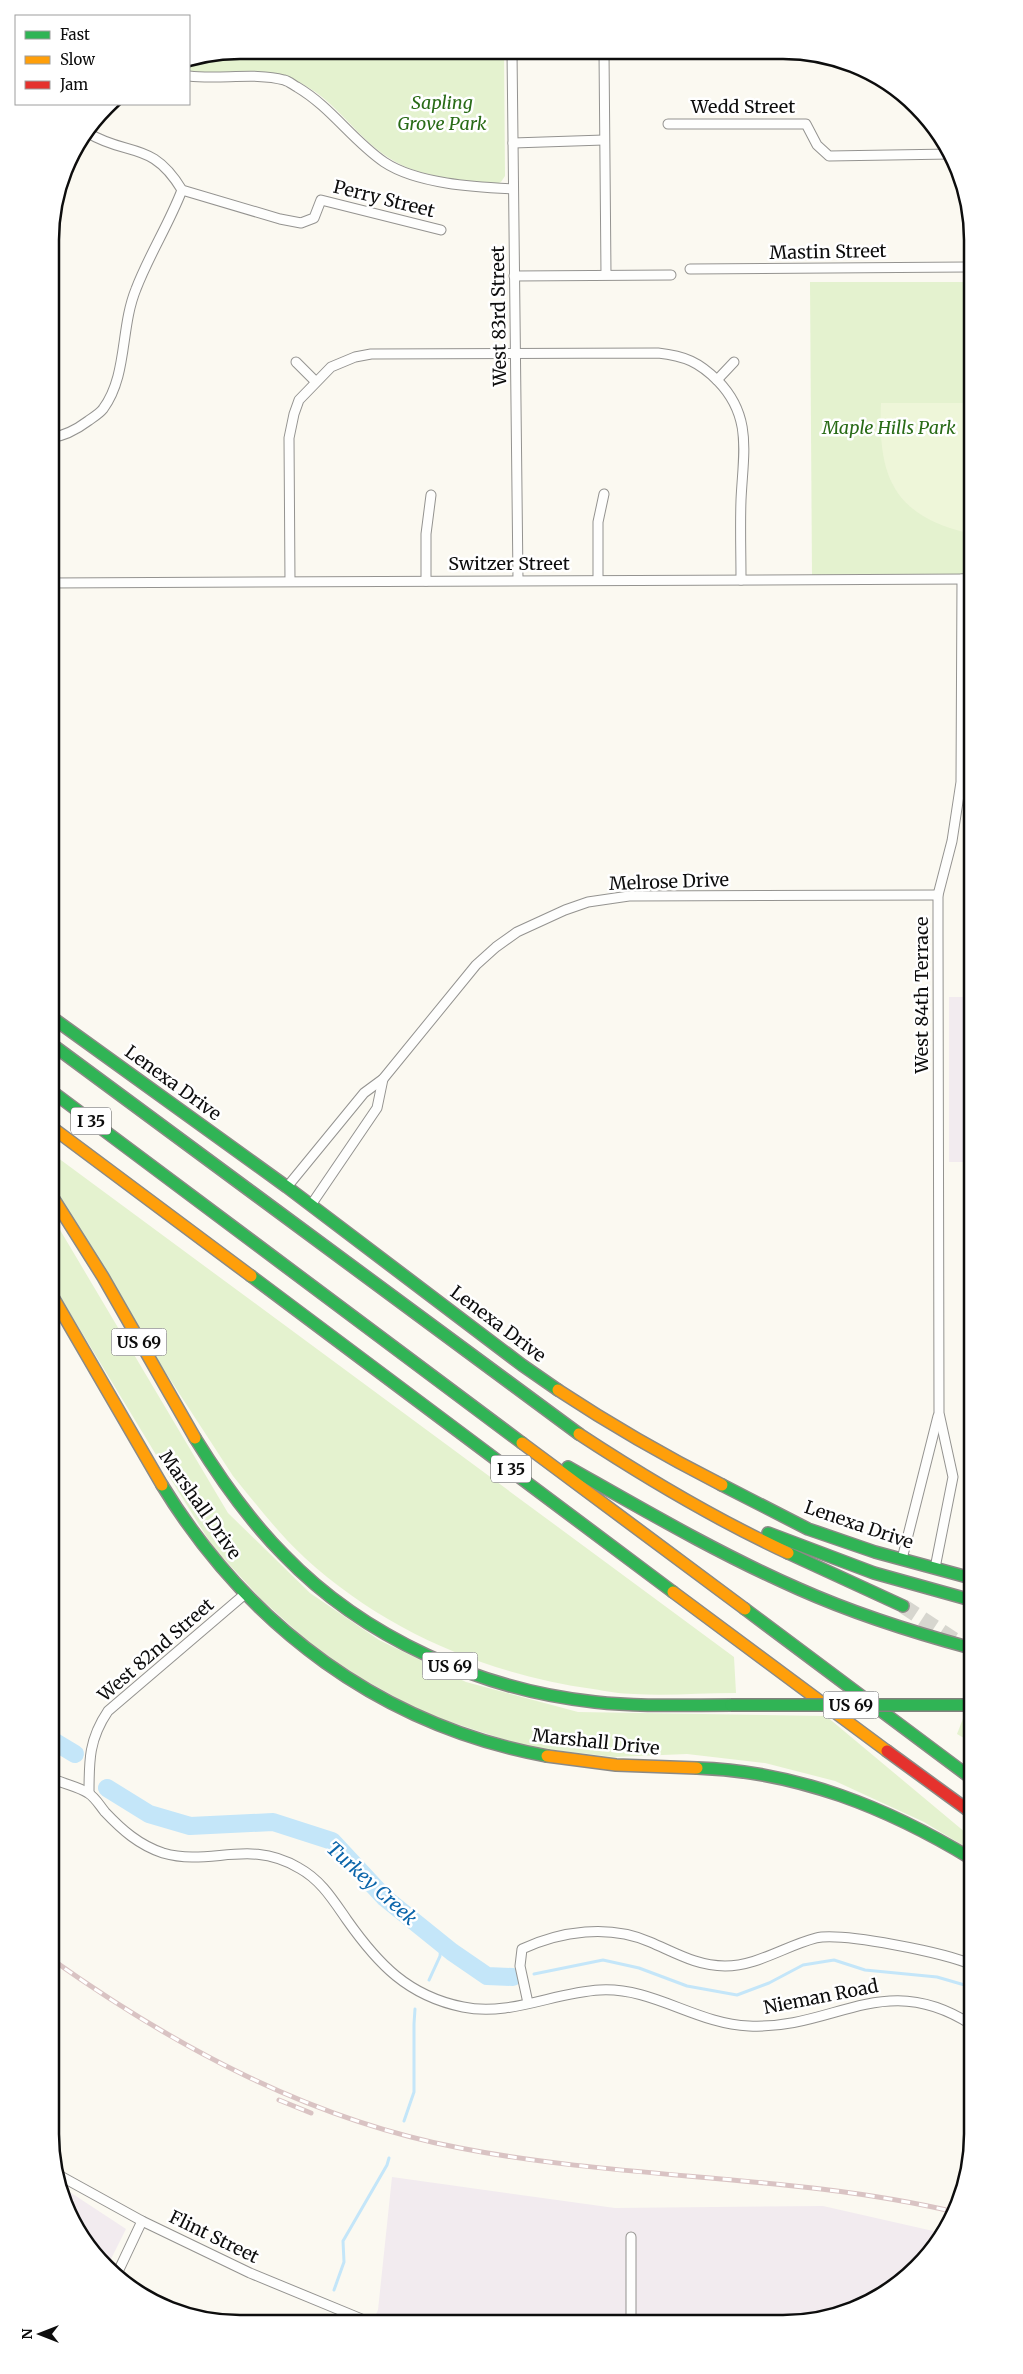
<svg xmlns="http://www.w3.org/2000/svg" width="1023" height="2374" font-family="Merriweather,serif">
<rect width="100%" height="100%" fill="#fbf9f1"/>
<!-- industrial -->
<g fill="#f2ebef">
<polygon points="949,997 969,997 970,1162 949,1162"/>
<polygon points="392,2177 615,2208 823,2206 942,2233 926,2259 878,2298 832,2318 373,2320 378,2310"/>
<polygon points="56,2183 126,2229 106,2269 75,2229"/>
</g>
<!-- green -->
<g fill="#e4f2cf">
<path d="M240,50L504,52L505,176L501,182L496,184C460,179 420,178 389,158C349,132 334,93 284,76C258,67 217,76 189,72V60Z"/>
<polygon points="810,282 967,282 968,574 812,575"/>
<path d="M50,1152L734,1657L736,1693C702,1693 667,1696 634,1694C620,1694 606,1691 593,1689C486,1674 385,1631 305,1558C278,1533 256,1504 233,1476L50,1195Z"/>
<polygon points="50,1213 228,1513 310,1593 379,1640 466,1682 578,1712 826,1716 972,1838 972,1851 924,1822 835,1781 765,1763 687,1754 614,1757 528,1747 426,1714 359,1677 312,1645 261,1599 213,1547 178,1491 50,1280"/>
<polygon points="964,1716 971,1716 971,1742 957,1734"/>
</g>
<!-- pitch -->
<path fill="#eef6d9" d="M881,403H967L968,533C892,515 878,475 881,403Z"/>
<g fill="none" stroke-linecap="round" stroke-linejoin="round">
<!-- stream -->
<g stroke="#c4e6f9" stroke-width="3">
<polyline points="534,1974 603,1960 639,1968 687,1986 737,1995 769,1983 803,1965 834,1960 865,1970 937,1977 968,1986 972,1989"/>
<polyline points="429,1980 440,1956 441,1943"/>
<polyline points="404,2121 414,2092 414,2024 415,2009"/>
<polyline points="334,2290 344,2262 343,2241 387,2165 389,2158"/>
</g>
<!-- river -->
<g stroke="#c4e6f9" stroke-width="18">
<polyline points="50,1739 75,1754"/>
<polyline points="107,1788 149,1814 190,1826 273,1822 332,1841 385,1898 452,1952 487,1976 513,1977"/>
</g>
<!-- highway-tunnel -->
<polyline stroke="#d7d6cf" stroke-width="15" stroke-dasharray="15 8" stroke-linecap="butt" points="903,1606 959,1643"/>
<defs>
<g id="street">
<polyline points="512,52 518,580"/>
<polyline points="604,52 606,274"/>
<path d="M189,76C219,80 255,72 284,80C289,81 293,85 297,87C331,107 352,140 384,162C417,184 475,187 513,189"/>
<polyline points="668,124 806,124 817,145 829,156 951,154"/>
<path d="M88,133C128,157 152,140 182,190L280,219L301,223L314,218L321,200L441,230"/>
<polyline points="513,143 604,140"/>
<polyline points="690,269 967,267"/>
<polyline points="514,276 671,275"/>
<polyline points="296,362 315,381"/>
<polyline points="717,380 734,362"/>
<path d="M50,438C65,436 76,430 88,421C92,418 99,414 103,409C128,375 120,328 136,289C149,255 169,224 182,190"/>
<polyline points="598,580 598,522 604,494"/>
<path d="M290,581L289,438L294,414L299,400L331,367L355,357L371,354L658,353C685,356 699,362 718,381C753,417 743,454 741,500C740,526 741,553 741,580"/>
<polyline points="426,581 426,534 431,495"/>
<polyline points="50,583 968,579"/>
<polyline points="287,1187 364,1093 383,1079 476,965 496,947 517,932 565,910 588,902 629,896 938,895"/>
<polyline points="311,1205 377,1108 383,1079"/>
<polyline points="902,1559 938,1416"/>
<polyline points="935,1568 953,1477 939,1413 938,933 938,895 952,841 961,782 962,579"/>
<path d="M50,1777C62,1784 77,1786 88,1793C95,1797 100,1806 105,1812C122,1830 139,1845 163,1853C211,1867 248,1838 299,1868C321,1880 333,1900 347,1920C378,1964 408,1996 463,2007C509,2017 555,1992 600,1990C653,1987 696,2024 749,2026C835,2030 884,1968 972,2025"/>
<path d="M89,1793C89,1760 89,1739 108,1711L245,1594"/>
<path d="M528,2003L520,1966L522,1949C561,1931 609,1924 650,1942C676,1953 697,1966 725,1966C757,1966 785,1946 816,1938C841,1932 948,1953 972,1965"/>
<polyline points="55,2173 142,2221 250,2273 364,2320"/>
<polyline points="631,2237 631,2318"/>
<polyline points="116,2276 142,2221"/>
</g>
<g id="fast">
<polyline points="50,1016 287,1187 522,1365 558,1390"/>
<polyline points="50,1043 579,1434"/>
<polyline points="50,1090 522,1443"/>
<polyline points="251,1276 673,1592"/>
<path d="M195,1438C221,1480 249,1520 284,1555C364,1638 481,1690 595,1702C640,1707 686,1705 731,1705"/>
<path d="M568,1467C644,1510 719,1554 799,1589C855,1614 912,1632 971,1648"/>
<path d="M162,1485C249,1627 382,1726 547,1756"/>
<polyline points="722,1485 808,1529 875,1552 971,1578"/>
<polyline points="768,1533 874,1573 971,1600"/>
<polyline points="788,1553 903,1606"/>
<polyline points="745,1609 971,1778"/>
<path d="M697,1768C797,1771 888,1808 972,1859"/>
</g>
<g id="slow">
<polyline points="50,1126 251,1276"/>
<polyline points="50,1193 103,1277 195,1438"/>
<polyline points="50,1292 162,1485"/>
<path d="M558,1390C611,1425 665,1456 722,1485"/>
<path d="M579,1434C646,1478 715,1519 788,1553"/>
<polyline points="522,1443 745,1609"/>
<polyline points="673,1592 887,1751"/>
<polyline points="547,1756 616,1765 697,1768"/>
</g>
<polyline id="jam" points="887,1751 972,1813"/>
</defs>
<!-- street casing -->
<use href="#street" stroke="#949390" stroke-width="11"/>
<!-- fast casing -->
<use href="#fast" stroke="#8b8a86" stroke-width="14"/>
<!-- slow casing -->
<use href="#slow" stroke="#8b8a86" stroke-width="14"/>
<!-- jam casing -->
<use href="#jam" stroke="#8b8a86" stroke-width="14"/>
<!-- street -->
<use href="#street" stroke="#fefefd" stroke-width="9"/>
<!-- fast -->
<use href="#fast" stroke="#30b455" stroke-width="11"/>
<!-- slow -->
<use href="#slow" stroke="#ff9f0a" stroke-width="11"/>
<!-- jam -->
<use href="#jam" stroke="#e5322d" stroke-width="11"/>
<defs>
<g id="rail">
<path d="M50,1958C175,2047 309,2119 460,2148C624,2180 793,2174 955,2212"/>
<polyline points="279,2100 311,2113"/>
</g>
</defs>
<!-- rail casing -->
<use href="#rail" stroke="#d9c3c3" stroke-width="5"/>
<!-- rail -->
<use href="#rail" stroke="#fff" stroke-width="3" stroke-dasharray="9" stroke-linecap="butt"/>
<defs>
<polyline id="fast-bridge" points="731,1705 971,1705"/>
</defs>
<!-- fast-bridge casing -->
<use href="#fast-bridge" stroke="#81817d" stroke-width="14" stroke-linecap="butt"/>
<!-- fast-bridge -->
<use href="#fast-bridge" stroke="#30b455" stroke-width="11"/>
</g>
<g text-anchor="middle" stroke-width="5" stroke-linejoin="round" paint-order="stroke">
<!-- shield labels -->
<g fill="#fff" stroke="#565656" stroke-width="1">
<rect x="71" y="1107.5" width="40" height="27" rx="4"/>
<rect x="111.5" y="1328.5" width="55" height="27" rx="4"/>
<rect x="491" y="1455.5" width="40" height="27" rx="4"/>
<rect x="422.5" y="1652.5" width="55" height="27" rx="4"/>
<rect x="823.5" y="1691.5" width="55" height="27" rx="4"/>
</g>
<g font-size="16" font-weight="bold" fill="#0d0d0d">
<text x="91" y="1127">I 35</text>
<text x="139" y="1348">US 69</text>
<text x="511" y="1475">I 35</text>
<text x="450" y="1672">US 69</text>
<text x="851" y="1711">US 69</text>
</g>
<!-- park labels -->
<g font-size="18" font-style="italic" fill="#296b17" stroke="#fff">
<text x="442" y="109">Sapling<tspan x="442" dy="21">Grove Park</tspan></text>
<text x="889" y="434">Maple Hills Park</text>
</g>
<!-- street labels -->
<g font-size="18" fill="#0d0d0d" stroke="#fff">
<text x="743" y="113">Wedd Street</text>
<text transform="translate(384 199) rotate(14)" y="6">Perry Street</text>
<text transform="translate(828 252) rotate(-1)" y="6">Mastin Street</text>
<text transform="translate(499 316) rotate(-91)" y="6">West 83rd Street</text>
<text x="509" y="570">Switzer Street</text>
<text transform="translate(669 882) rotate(-2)" y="6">Melrose Drive</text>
<text transform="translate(922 995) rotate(-90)" y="6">West 84th Terrace</text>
<text transform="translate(173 1083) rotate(36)" y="6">Lenexa Drive</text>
<text transform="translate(498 1324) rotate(37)" y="6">Lenexa Drive</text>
<text transform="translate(200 1505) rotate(55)" y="6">Marshall Drive</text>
<text transform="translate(859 1525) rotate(19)" y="6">Lenexa Drive</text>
<text transform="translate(156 1650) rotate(-41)" y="6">West 82nd Street</text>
<text transform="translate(596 1742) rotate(6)" y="6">Marshall Drive</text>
<text transform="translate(821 1997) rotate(-11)" y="6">Nieman Road</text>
<text transform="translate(214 2237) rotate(26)" y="6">Flint Street</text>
</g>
<!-- water labels -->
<g font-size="19" font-style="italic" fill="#0b65aa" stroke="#fff">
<text transform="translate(372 1883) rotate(42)" y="7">Turkey Creek</text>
</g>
</g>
<!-- crop -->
<path d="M0 0H1023V2374H0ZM240 59H783A181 181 0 0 1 964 240V2134A181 181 0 0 1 783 2315H240A181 181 0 0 1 59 2134V240A181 181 0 0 1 240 59Z" fill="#fff" fill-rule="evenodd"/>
<path fill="none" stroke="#0d0d0d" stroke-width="2.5" d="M240 59H783A181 181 0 0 1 964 240V2134A181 181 0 0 1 783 2315H240A181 181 0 0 1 59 2134V240A181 181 0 0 1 240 59Z"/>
<!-- legend -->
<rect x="15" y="15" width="175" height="90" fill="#ffffff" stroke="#9e9e9e"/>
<rect x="25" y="31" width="25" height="8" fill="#30b455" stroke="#9e9e9e"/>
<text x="60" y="40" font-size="15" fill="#0d0d0d">Fast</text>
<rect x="25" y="56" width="25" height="8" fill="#ff9f0a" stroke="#9e9e9e"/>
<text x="60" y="65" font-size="15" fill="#0d0d0d">Slow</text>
<rect x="25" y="81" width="25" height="8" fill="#e5322d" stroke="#9e9e9e"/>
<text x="60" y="90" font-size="15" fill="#0d0d0d">Jam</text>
<!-- north arrow -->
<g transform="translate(40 2334) rotate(270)" stroke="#ffffff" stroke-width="4" paint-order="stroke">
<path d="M0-4L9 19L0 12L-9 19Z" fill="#0d0d0d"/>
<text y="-8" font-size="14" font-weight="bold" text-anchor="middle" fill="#0d0d0d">N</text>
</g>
</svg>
